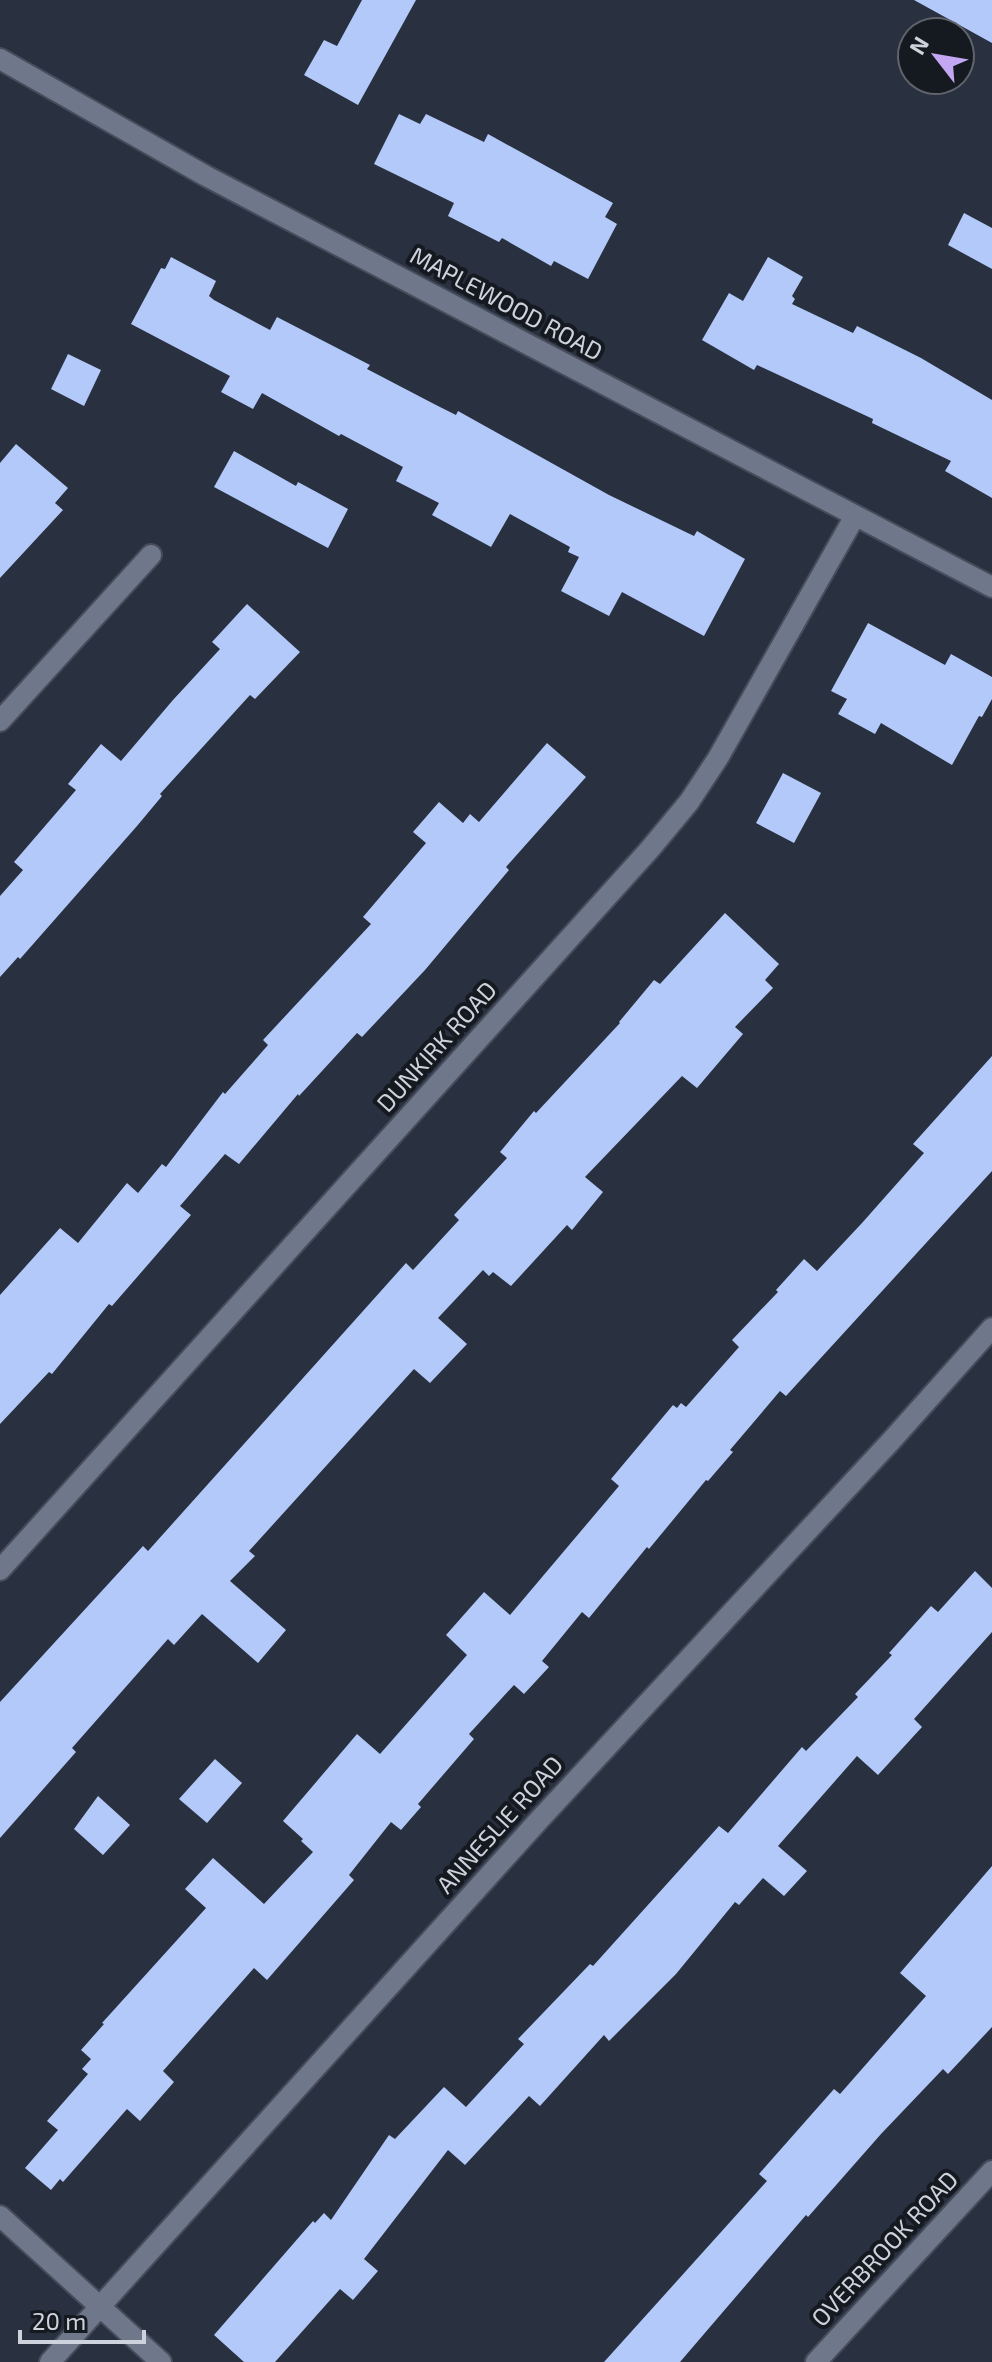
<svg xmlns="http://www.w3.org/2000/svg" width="992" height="2362" font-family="'Exo 2',sans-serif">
<rect width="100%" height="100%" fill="#293040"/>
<!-- building -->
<g fill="#b2c9f9">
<polygon points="362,0 416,0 358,105 304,75 324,40 337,46"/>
<polygon points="914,0 992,0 992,43"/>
<polygon points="399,114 420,124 426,114 484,142 488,134 613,203 605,217 617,224 588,279 554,261 551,266 502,238 499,242 448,216 454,203 374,164"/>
<polygon points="964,213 992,228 992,269 948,245"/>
<polygon points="171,257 216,281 209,296 214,300 270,330 277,317 370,365 367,369 436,405 456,415 458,411 609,495 694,536 697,531 745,559 704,636 622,592 609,616 561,591 579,557 568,552 570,547 510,514 491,547 432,515 439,503 396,481 403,467 341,434 339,436 262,393 253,409 221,392 230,376 131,324 161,268 165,269"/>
<polygon points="768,257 803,277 792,296 795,299 792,304 853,333 857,326 921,358 992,400 992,498 945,471 951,461 872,423 873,419 757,365 754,370 702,340 729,293 743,301"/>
<polygon points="68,354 101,370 84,406 51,389"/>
<polygon points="16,444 68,488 55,503 63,510 0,578 0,463"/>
<polygon points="234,451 296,486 298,482 348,509 328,548 214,487"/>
<polygon points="247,604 300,652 255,699 250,695 160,794 162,796 137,826 20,959 18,957 0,977 0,896 23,870 14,862 76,790 68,784 101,744 121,761 173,700 220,649 212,642"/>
<polygon points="868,623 945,665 951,654 992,677 992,699 982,717 979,716 952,765 881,723 875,734 838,714 847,699 831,691"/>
<polygon points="547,743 586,777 506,867 509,870 425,970 362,1037 357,1033 299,1096 298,1094 239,1164 225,1154 180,1206 191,1215 112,1306 109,1304 52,1374 49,1372 0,1424 0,1295 60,1228 78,1243 127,1183 138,1193 162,1164 166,1167 223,1092 225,1094 268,1045 263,1040 371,924 363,917 426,843 413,832 439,802 463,823 470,814 479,822"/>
<polygon points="783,773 821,793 794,843 756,823"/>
<polygon points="725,913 779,964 765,980 773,988 735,1027 743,1034 697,1088 682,1076 585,1177 603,1192 572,1230 567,1225 511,1286 493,1272 489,1276 483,1270 438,1318 467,1344 430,1383 414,1369 249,1551 255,1556 230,1581 286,1630 258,1663 202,1614 174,1645 168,1639 72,1748 76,1752 0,1838 0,1702 143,1546 148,1551 406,1263 413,1270 459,1220 454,1215 507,1158 500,1152 534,1111 536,1113 620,1023 619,1022 654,980 660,984"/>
<polygon points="992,1056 992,1171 786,1396 780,1391 730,1450 733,1452 708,1481 706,1480 649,1549 647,1547 589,1618 582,1612 542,1661 549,1667 524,1694 514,1685 469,1734 474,1739 418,1804 421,1807 401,1830 391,1822 349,1875 354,1880 267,1980 254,1968 163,2071 174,2082 140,2121 127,2109 63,2182 60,2179 51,2190 25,2168 58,2130 47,2121 88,2074 82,2069 91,2059 81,2050 104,2024 102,2023 206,1908 185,1889 213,1858 264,1904 313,1852 301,1841 303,1839 283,1821 357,1734 380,1754 467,1655 446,1635 484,1592 510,1615 619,1486 611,1479 673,1405 677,1408 681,1403 686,1407 739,1347 732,1340 778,1292 776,1290 804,1259 817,1271 862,1223 924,1153 913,1144"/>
<polygon points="975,1571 992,1588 992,1632 914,1719 922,1727 878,1775 857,1756 778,1846 807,1871 784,1896 763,1878 739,1905 735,1902 676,1974 609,2041 604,2035 540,2106 529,2096 465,2165 448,2150 364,2259 378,2271 353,2300 340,2289 275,2362 244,2362 214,2335 313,2221 315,2223 324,2213 331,2220 389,2135 395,2139 444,2087 466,2107 524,2044 518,2039 590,1964 593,1966 719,1826 728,1833 802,1747 806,1751 858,1697 855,1694 892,1655 889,1653 931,1606 938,1612"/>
<polygon points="215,1759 242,1783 207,1823 179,1799"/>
<polygon points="98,1796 130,1825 103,1855 74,1829"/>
<polygon points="992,1866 992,2027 948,2074 943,2069 881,2134 808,2217 806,2215 680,2362 604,2362 767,2181 759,2174 834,2089 840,2094 926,1996 900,1973"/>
</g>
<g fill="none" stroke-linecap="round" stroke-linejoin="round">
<defs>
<g id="minor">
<polyline points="0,59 206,176 992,587"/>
<polyline points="0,721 151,555"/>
<polyline points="0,1570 650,849 689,802 718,758 855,516"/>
<polyline points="0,2216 161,2362"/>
<polyline points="50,2362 540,1819 891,1441 992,1328"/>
<polyline points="816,2362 992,2171"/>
</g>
</defs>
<!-- minor casing -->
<use href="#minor" stroke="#464c5a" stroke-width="24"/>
<!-- minor -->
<use href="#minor" stroke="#6f788b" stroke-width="20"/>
</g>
<g text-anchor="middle" stroke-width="8" stroke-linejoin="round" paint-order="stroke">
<!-- street labels -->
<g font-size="24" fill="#cdd2dd" stroke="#151920">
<text transform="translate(506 304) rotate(28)" y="8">MAPLEWOOD ROAD</text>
<text transform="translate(437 1047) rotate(-48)" y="8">DUNKIRK ROAD</text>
<text transform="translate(500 1825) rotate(-48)" y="8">ANNESLIE ROAD</text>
<text transform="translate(885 2249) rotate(-47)" y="8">OVERBROOK ROAD</text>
</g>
</g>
<!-- north arrow -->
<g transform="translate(936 56) rotate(301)"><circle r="38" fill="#151920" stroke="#5f636c" stroke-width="2"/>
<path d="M0-6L14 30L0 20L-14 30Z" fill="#c3a7f2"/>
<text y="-12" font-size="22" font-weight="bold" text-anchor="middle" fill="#cdd2dd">N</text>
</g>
<!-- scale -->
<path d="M20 2330v12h124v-12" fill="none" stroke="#cdd2dd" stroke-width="4"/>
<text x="32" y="2330" font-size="24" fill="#cdd2dd" stroke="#151920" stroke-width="6" paint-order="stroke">20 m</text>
</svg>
